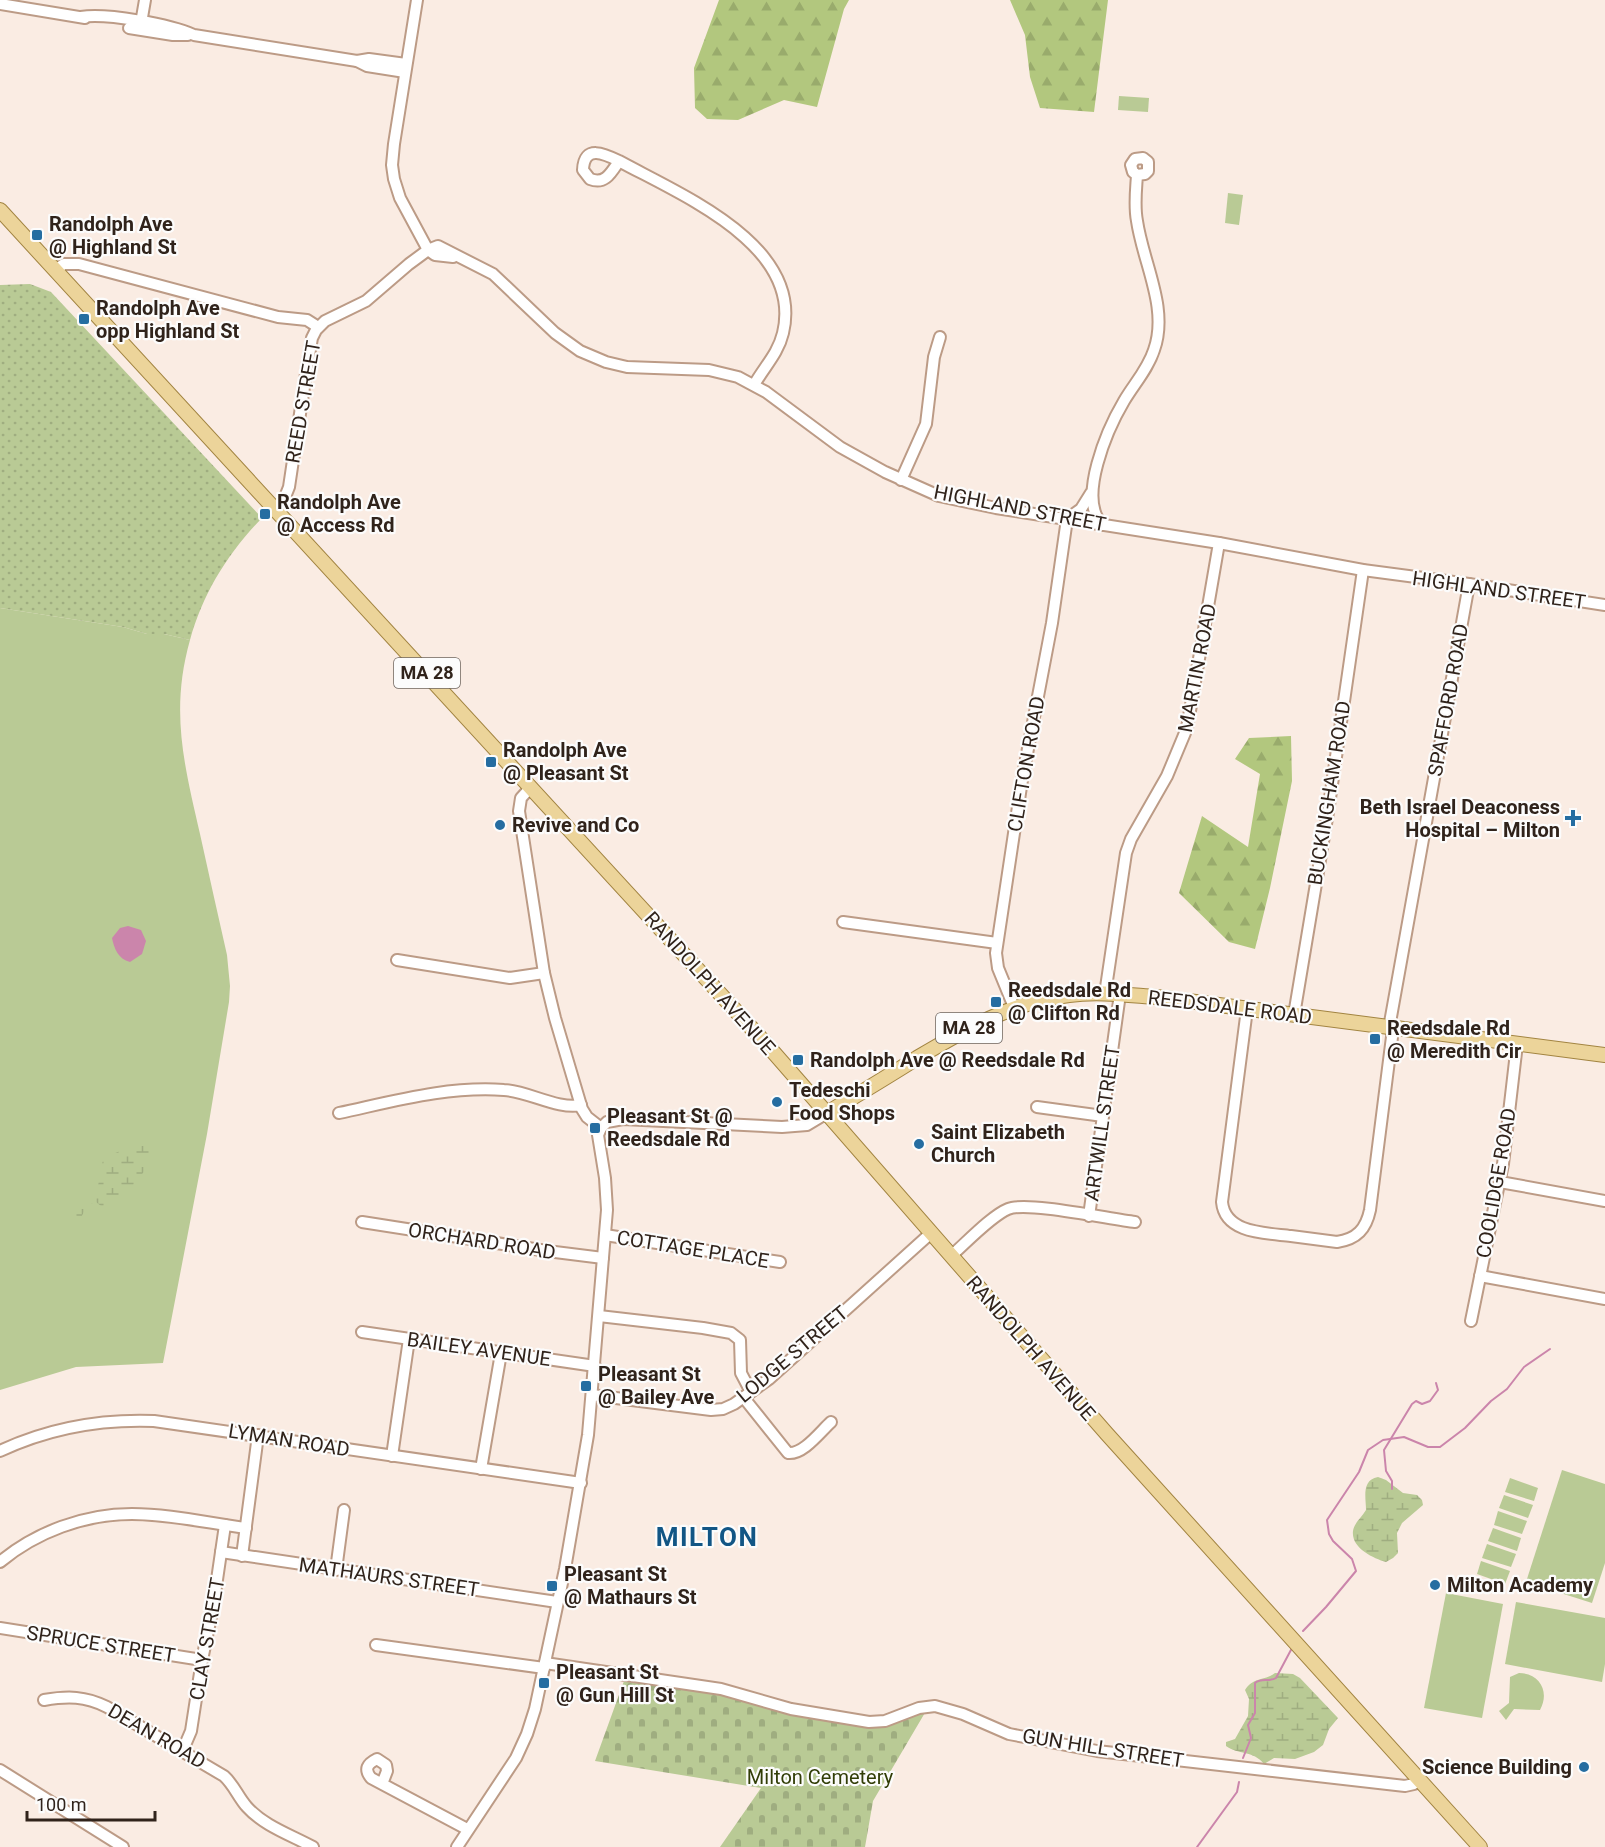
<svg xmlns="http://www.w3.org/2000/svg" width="1605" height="1847" font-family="Roboto,sans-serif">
<defs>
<pattern id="forest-firs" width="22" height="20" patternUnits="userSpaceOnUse" patternTransform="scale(1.5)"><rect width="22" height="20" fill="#b2c77e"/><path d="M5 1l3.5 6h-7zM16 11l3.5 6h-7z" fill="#99ab6c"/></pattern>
<pattern id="wetland-marsh" width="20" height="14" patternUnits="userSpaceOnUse" patternTransform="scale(1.5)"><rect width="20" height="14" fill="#b9ca95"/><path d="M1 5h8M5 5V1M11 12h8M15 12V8" fill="none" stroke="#9fad80"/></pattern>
<pattern id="cemetery-stones" width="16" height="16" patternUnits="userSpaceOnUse" patternTransform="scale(1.5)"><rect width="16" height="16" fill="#b9ca95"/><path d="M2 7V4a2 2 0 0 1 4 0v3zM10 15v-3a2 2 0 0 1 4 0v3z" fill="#9fad80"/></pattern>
<pattern id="park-dots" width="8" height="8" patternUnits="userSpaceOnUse" patternTransform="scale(1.5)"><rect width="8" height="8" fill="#b9ca95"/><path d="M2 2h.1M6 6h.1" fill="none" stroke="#9fad80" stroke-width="1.8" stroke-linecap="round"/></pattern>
</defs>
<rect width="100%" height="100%" fill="#faece3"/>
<!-- grass -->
<g fill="#b9ca95">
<polygon points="1119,96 1149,98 1148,112 1118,110"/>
<polygon points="1228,193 1243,195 1239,225 1225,223"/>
<path d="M0,608L123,627L147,634H164L190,640C170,711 184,764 200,834C209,875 218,915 227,955L230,986L229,1002L207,1134L163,1363L76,1367L0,1390Z"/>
<polygon points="1562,1470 1605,1484 1605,1563 1592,1603 1526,1582"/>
<polygon points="1510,1478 1538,1488 1534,1501 1505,1492"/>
<polygon points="1504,1495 1533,1505 1528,1518 1499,1508"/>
<polygon points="1498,1511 1527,1521 1522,1534 1494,1525"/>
<polygon points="1493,1528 1521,1538 1517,1551 1488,1541"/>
<polygon points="1487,1544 1516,1554 1511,1567 1482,1558"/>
<polygon points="1481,1561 1510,1571 1505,1584 1477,1574"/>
<polygon points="1446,1593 1503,1604 1482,1718 1424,1708"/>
<polygon points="1516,1602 1605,1618 1605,1664 1602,1682 1505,1664"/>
<path d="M1519,1673C1540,1673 1550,1692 1540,1710L1514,1709L1506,1720L1499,1711L1509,1703L1510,1677Z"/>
</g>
<!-- forest -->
<g fill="url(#forest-firs)">
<polygon points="719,0 849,0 844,9 817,107 784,100 738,120 707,119 695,108 694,68"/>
<polygon points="1010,0 1108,0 1094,112 1040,108 1030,77 1025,35"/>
<polygon points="1291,736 1292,781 1270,888 1255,949 1229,942 1179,893 1202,816 1248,847 1260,774 1235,759 1249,738"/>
</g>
<!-- wetland -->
<g fill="url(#wetland-marsh)">
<path d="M145,1144L152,1149C149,1174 128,1192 108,1206H101L96,1202C84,1205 83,1217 76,1226C68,1199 90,1200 98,1185C101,1177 101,1168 103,1160C109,1154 136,1145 145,1144Z"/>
<path d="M1378,1477L1386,1480L1403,1493L1417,1495L1422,1500L1423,1505L1402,1523L1397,1533L1398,1553L1393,1558L1386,1562C1373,1558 1351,1548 1353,1531C1354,1523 1362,1517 1366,1510C1366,1498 1361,1480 1378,1477Z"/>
<path d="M1275,1673L1293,1674L1300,1678L1338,1718L1329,1729L1323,1745L1314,1752L1295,1759L1274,1758L1264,1764C1253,1750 1238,1755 1226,1746V1742L1235,1739L1248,1716L1249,1699L1245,1690C1253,1677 1264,1681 1275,1673Z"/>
</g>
<!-- cemetery -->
<polygon fill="url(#cemetery-stones)" points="624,1681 710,1692 855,1723 926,1711 873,1801 865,1847 720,1847 761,1788 595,1761"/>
<!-- park -->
<path fill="url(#park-dots)" d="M30,284L51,292L262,518C228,553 203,593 190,640L164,634H147L123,627L0,608V285Z"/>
<!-- water -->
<path fill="#cb85ab" d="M128,926L141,930L146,941L142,954L130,962C118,959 114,948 112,938L120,928Z"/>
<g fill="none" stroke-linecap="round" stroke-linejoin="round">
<!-- stream -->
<g stroke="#cb85ab" stroke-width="2">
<polyline points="1392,1489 1392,1481 1386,1471 1384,1450 1412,1404 1416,1401 1422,1404 1430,1401 1438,1390 1436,1383"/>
<polyline points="1303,1631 1326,1607 1356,1571 1352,1559 1333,1541 1329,1534 1327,1520 1359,1472 1368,1450 1383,1440 1404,1437 1428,1447 1440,1447 1465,1428 1491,1401 1507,1389 1524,1367 1550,1349"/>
<path d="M1243,1758L1251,1738L1248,1725L1255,1713V1683C1261,1678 1269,1682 1276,1678L1292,1648"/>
<polyline points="1197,1847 1237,1792 1239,1782"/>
</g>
<defs>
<g id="minor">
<polyline points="417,0 394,144 392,165 394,179 400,198 428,250 435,255 453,257"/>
<polyline points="0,4 85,18"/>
<path d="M81,17C106,13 170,24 194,35L357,61L367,66L405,72"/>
<polyline points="129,28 173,35 188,35"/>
<polyline points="140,29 145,0"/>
<polyline points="357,61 369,59 406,64"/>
<path d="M619,161C611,173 605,185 590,179L583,170C584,144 605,154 619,161C681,195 804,245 783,333C778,354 764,367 754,385"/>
<polyline points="55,270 64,264 79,264 278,317 307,320 318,327"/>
<polyline points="901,480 926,424 934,357 940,337"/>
<polyline points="279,512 289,487 307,367 312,338 316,330 325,321 366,301 409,264 428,250 438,246 493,274 555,333 580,351 606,362 627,367 709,370 738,377 766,392 840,447 885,472 939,496 996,508 1219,543 1363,570 1469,584 1605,605"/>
<path d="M1103,525C1076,500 1108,428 1124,401C1134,384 1148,369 1154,350C1169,308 1143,263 1137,221C1134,206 1136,191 1137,175L1133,172L1131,165L1135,159L1143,158L1148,162V171L1145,174L1137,175"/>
<polyline points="531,787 521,798 519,811 544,973 555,1018 582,1109 587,1117 601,1128"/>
<polyline points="843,922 997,943"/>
<polyline points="397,960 510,978 544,973"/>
<polyline points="1105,994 1126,853 1131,839 1167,776 1187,728 1219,543"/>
<polyline points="1014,1007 998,968 996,953 1022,780 1052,623 1067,519 1081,509 1091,493"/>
<path d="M1247,1009L1222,1202C1225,1234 1267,1233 1291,1236C1306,1238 1321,1240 1337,1242C1357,1239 1366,1229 1370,1210L1393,1029"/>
<polyline points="1294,1015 1328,812 1363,570"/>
<polyline points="1389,1028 1469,584"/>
<polyline points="1037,1107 1103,1116"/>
<path d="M339,1113C395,1101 447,1086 504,1090C528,1091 558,1110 581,1105"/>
<polyline points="1500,1182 1605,1201"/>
<polyline points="1089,1216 1120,994"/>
<polyline points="362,1222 547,1251 603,1258"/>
<polyline points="605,1235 780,1262"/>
<path d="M951,1256C966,1243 991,1216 1008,1209C1027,1201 1109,1219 1135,1222"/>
<polyline points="1480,1276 1605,1299"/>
<polyline points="599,1316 703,1328 731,1333 740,1340 741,1373 751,1392"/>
<polyline points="1471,1321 1503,1164 1517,1044"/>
<polyline points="362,1332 595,1366"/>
<polyline points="592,1395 711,1410 723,1409 734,1404 769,1379 931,1233"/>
<path d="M744,1398L788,1453C803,1455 820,1432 831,1422"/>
<path d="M0,1451C49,1428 100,1419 154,1421L581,1483"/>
<polyline points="392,1456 409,1339"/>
<polyline points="481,1469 501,1353"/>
<polyline points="221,1552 557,1602"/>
<polyline points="242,1556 258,1435"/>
<path d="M0,1562C36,1532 84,1514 132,1514C169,1514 208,1523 246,1528"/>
<polyline points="336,1570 344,1510"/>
<polyline points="0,1628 202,1660"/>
<polyline points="376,1645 544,1668"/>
<polyline points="545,1663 721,1689 791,1709 869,1722 885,1721 919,1708 935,1706 963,1714 1009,1734 1097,1751 1405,1786 1414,1784 1419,1779"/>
<path d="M44,1700C68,1696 85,1696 107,1707L224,1776C234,1785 238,1797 247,1807C264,1826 291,1835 313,1847"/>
<polyline points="182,1752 191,1731 202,1660 213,1607 225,1525"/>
<polyline points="0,1770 123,1847"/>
<path d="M382,1784L387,1771L386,1765L377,1759C367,1764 364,1769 371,1778L467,1829"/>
<polyline points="457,1847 516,1758 527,1734 535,1709 565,1569 588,1435 607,1210 605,1178 598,1135 601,1128 607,1122 623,1119 782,1127 807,1125 827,1113"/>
</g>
<g id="major">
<polyline points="0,210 768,1046 1107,1434 1480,1847"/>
<path d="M827,1113C857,1095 887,1077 917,1058C966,1029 1012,1002 1069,995C1098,991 1128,995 1157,997L1605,1055"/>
</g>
</defs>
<!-- minor casing -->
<use href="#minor" stroke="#bc9b86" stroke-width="14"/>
<!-- major casing -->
<use href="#major" stroke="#a28441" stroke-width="16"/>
<!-- minor -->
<use href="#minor" stroke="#fff" stroke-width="10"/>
<!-- major -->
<use href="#major" stroke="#ecd49a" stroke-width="14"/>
</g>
<!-- markers -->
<g fill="#256da1" stroke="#fcfcfc" stroke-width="2">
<rect x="31" y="229" width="12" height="12" rx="3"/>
<rect x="78" y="313" width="12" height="12" rx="3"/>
<rect x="259" y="508" width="12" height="12" rx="3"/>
<rect x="485" y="756" width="12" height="12" rx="3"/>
<path d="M1570 809h6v6h6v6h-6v6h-6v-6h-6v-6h6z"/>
<circle cx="500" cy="825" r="6"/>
<rect x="990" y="996" width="12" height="12" rx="3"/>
<rect x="1369" y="1033" width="12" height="12" rx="3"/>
<rect x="792" y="1054" width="12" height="12" rx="3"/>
<circle cx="777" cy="1102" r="6"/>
<rect x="589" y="1122" width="12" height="12" rx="3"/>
<circle cx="919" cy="1144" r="6"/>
<rect x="580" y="1380" width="12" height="12" rx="3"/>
<circle cx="1435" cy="1585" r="6"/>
<rect x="546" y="1580" width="12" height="12" rx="3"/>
<rect x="538" y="1677" width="12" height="12" rx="3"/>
<circle cx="1584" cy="1767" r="6"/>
</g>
<g text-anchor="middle" stroke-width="4.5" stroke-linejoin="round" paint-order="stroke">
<!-- shield labels -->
<g fill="#fcfcfc" stroke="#6d645e" stroke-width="1.5">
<rect x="394" y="658" width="66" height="30" rx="4.5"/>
<rect x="936" y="1013" width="66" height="30" rx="4.5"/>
</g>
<g font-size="18" font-weight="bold" fill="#30231b">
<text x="427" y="679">MA 28</text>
<text x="969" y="1034">MA 28</text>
</g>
<!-- poi labels -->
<g font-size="20" font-weight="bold" fill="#30231b" stroke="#fcfcfc" text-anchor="start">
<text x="49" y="231">Randolph Ave<tspan x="49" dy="23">@ Highland St</tspan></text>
<text x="96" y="315">Randolph Ave<tspan x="96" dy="23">opp Highland St</tspan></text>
<text x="277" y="509">Randolph Ave<tspan x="277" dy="23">@ Access Rd</tspan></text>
<text x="503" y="757">Randolph Ave<tspan x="503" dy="23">@ Pleasant St</tspan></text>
<text x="1560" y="814" text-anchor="end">Beth Israel Deaconess<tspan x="1560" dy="23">Hospital – Milton</tspan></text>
<text x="512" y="832">Revive and Co</text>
<text x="1008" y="997">Reedsdale Rd<tspan x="1008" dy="23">@ Clifton Rd</tspan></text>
<text x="1387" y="1035">Reedsdale Rd<tspan x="1387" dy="23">@ Meredith Cir</tspan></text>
<text x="810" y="1067">Randolph Ave @ Reedsdale Rd</text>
<text x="789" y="1097">Tedeschi<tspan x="789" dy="23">Food Shops</tspan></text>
<text x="607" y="1123">Pleasant St @<tspan x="607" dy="23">Reedsdale Rd</tspan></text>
<text x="931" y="1139">Saint Elizabeth<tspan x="931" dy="23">Church</tspan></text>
<text x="598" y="1381">Pleasant St<tspan x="598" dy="23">@ Bailey Ave</tspan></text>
<text x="564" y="1581">Pleasant St<tspan x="564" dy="23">@ Mathaurs St</tspan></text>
<text x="1447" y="1592">Milton Academy</text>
<text x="556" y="1679">Pleasant St<tspan x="556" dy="23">@ Gun Hill St</tspan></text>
<text x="1572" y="1774" text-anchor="end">Science Building</text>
</g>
<!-- street labels -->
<g font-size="20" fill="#30231b" stroke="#fcfcfc">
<text transform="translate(303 402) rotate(-80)" y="7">REED STREET</text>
<text transform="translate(1020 508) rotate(11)" y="7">HIGHLAND STREET</text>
<text transform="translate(1499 590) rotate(8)" y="7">HIGHLAND STREET</text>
<text transform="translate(1197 668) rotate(-79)" y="7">MARTIN ROAD</text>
<text transform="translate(1448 700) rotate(-80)" y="7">SPAFFORD ROAD</text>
<text transform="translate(1026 764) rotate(-80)" y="7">CLIFTON ROAD</text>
<text transform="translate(1329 793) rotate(-81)" y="7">BUCKINGHAM ROAD</text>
<text transform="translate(710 983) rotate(48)" y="7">RANDOLPH AVENUE</text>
<text transform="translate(1230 1007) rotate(7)" y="7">REEDSDALE ROAD</text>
<text transform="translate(1102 1123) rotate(-82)" y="7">ARTWILL STREET</text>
<text transform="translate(1496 1183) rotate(-80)" y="7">COOLIDGE ROAD</text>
<text transform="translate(482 1241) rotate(9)" y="7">ORCHARD ROAD</text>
<text transform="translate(693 1249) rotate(9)" y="7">COTTAGE PLACE</text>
<text transform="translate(1031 1348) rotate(49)" y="7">RANDOLPH AVENUE</text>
<text transform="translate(479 1349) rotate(8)" y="7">BAILEY AVENUE</text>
<text transform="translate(792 1354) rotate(-40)" y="7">LODGE STREET</text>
<text transform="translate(289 1440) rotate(9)" y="7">LYMAN ROAD</text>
<text transform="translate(389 1577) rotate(8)" y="7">MATHAURS STREET</text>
<text transform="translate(207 1639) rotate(-80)" y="7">CLAY STREET</text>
<text transform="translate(101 1644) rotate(9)" y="7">SPRUCE STREET</text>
<text transform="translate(157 1736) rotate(30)" y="7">DEAN ROAD</text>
<text transform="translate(1103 1748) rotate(9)" y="7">GUN HILL STREET</text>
</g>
<!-- park labels -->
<g font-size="20" fill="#323e07" stroke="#fcfcfc">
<text x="820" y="1784">Milton Cemetery</text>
</g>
<!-- district labels -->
<g font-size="26" font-weight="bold" letter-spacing="1.5" fill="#125685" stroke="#fcfcfc">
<text x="707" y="1546">MILTON</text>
</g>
</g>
<!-- scale -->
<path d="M27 1811v9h128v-9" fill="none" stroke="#30231b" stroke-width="3"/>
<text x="36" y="1811" font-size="18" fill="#30231b" stroke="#fcfcfc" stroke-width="4.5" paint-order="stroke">100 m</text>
</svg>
